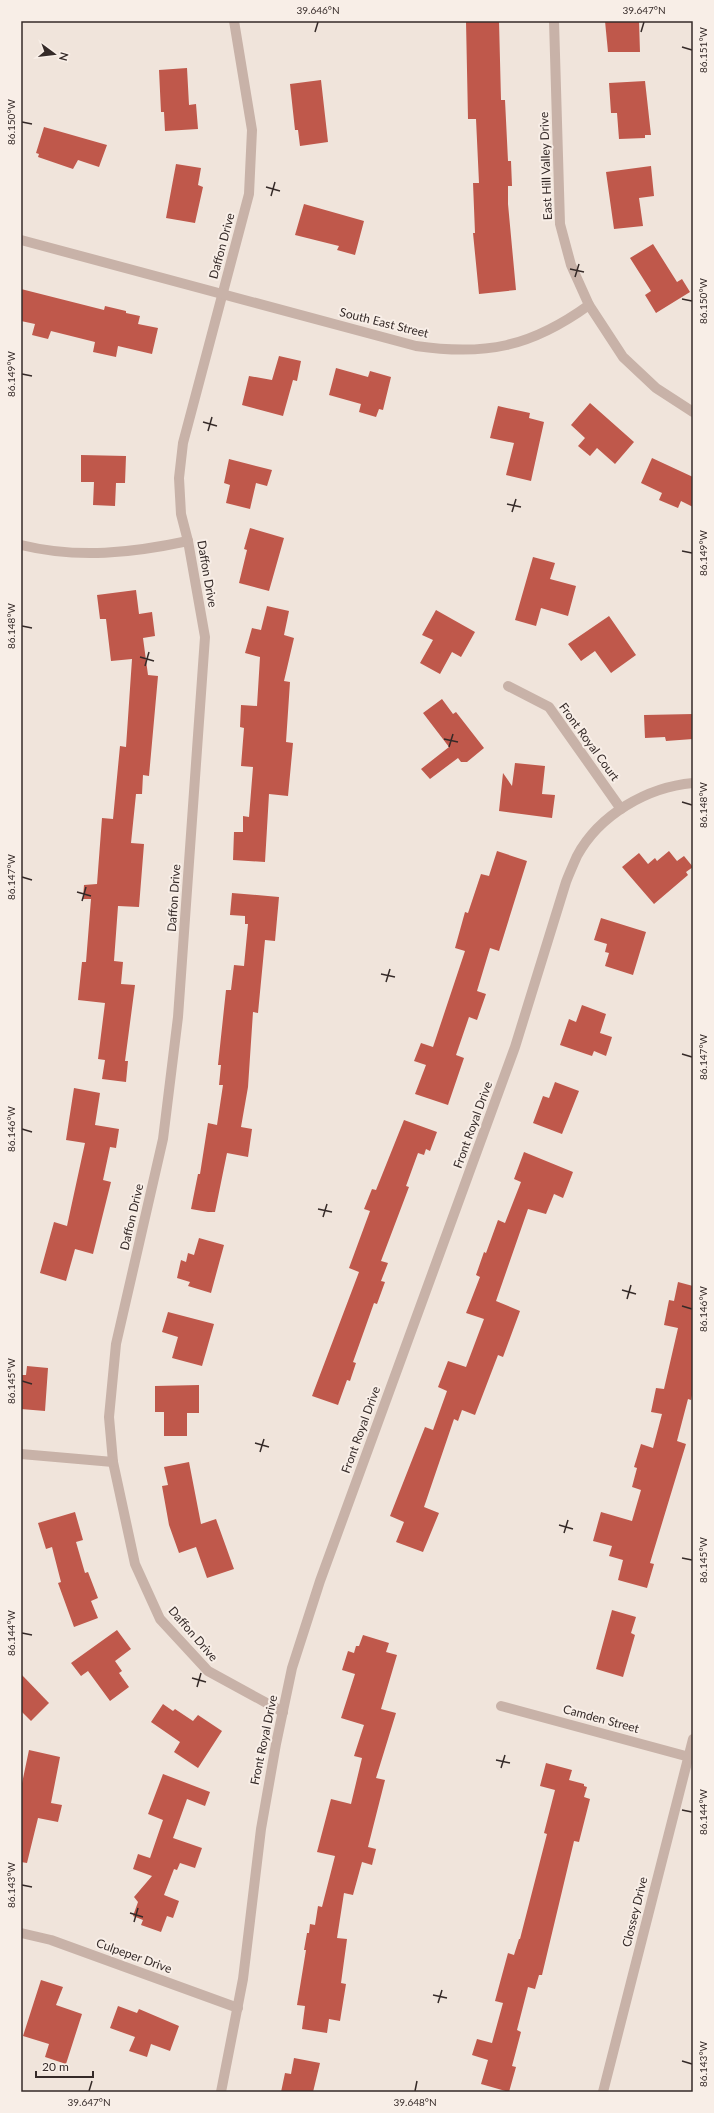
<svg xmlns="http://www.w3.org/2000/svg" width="714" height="2113" font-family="Lato,sans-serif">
<rect width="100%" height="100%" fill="#f0e4db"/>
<!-- building -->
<g fill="#bf584b">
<polygon points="466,21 499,21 501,100 505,100 508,161 511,161 512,186 508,186 508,204 516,290 479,294 473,233 475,233 473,183 479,183 476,119 468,119"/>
<polygon points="605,21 639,21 640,52 608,52"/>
<polygon points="187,68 189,105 196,104 198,129 165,131 164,112 161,112 159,70"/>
<polygon points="321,80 328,142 300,146 298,130 295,130 290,84"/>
<polygon points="645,81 651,135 645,135 645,138 619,139 617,113 611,113 609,83"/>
<polygon points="44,127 107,145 99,167 78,160 73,169 38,157 39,154 36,153"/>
<polygon points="176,164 201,168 198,185 203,187 195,223 166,218"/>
<polygon points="651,166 654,196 639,198 643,226 614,229 606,172"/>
<polygon points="304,204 364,221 355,255 337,250 339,246 295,235"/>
<polygon points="653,244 677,282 682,279 690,292 656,313 645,295 651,291 630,258"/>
<polygon points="21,289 104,310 105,306 126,311 126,313 140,316 138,324 158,328 152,354 118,346 116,357 93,352 95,342 51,331 48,339 32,335 35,324 21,321"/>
<polygon points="279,356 301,361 297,381 293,380 283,416 242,405 249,376 272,380"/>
<polygon points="336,368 368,377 370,371 391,377 383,410 379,409 376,417 359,412 361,404 329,395"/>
<polygon points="590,403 634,442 615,464 597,448 590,456 578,446 585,438 571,425"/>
<polygon points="498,406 530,413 529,418 544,422 531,481 506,475 514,443 490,438"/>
<polygon points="81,455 126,456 125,483 116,483 115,506 93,505 94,482 81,482"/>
<polygon points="652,458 693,477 693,507 681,501 678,508 659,500 662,493 641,483"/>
<polygon points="229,459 272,470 267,486 256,483 250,509 226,503 230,485 224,483"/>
<polygon points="250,528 284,538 269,591 239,583 247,550 244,549"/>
<polygon points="533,557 555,563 550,579 576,586 568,616 541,608 536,626 515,620"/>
<polygon points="136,590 139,614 152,612 155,636 143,638 148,675 158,676 149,776 143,775 142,794 136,794 131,843 144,844 139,907 118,906 114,961 123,962 121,984 135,985 125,1061 128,1061 126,1082 102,1079 105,1060 98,1059 105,1003 78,1000 82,962 86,962 91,899 83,899 84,885 97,884 102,818 113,819 120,746 126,747 132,659 111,661 106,619 100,619 97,595"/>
<polygon points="267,606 289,611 284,635 294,638 284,681 290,682 286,742 293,743 288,796 269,794 265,862 233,860 234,832 243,832 243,816 249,817 253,767 241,766 244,728 240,727 241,705 257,706 260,657 245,653 252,628 261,630"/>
<polygon points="436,610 475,632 461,657 452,652 440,674 420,663 433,640 422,635"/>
<polygon points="609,616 636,655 611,673 595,651 581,661 568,644"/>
<polygon points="442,699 453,714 456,712 484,748 467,762 461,762 458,758 430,779 421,769 449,747 423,713"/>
<polygon points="693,714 693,739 666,741 665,737 645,738 644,715"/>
<polygon points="515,763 545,766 542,794 555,795 552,818 499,811 503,773 512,786"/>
<polygon points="497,851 527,861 499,951 490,948 477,991 486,994 477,1020 469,1017 456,1055 464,1058 448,1105 415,1094 426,1065 414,1061 421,1043 433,1047 465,951 455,948 465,912 468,913 481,874 489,876"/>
<polygon points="669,851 677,861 684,856 693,867 686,872 688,875 654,904 622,867 639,853 648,864 655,858 657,861"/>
<polygon points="232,893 279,897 275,941 265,940 258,1013 253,1012 248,1087 241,1127 252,1129 248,1157 227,1153 215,1212 208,1212 191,1209 198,1174 200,1174 208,1123 217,1125 223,1085 219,1085 221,1065 218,1065 226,990 231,990 234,965 244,966 248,924 245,924 245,916 230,915"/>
<polygon points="601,918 646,932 633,975 605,966 609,953 605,952 607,944 594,940"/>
<polygon points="582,1005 606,1014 600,1033 612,1037 606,1056 594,1051 592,1056 560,1045 569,1019 576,1022"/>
<polygon points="555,1082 579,1091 562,1134 533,1123 543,1096 549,1098"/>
<polygon points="74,1088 100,1093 95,1125 119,1129 116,1148 110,1147 103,1180 111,1182 93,1254 75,1249 66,1281 40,1273 54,1222 67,1226 85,1143 66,1140"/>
<polygon points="404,1120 437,1132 430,1151 426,1149 424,1155 418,1153 406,1186 409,1187 381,1261 388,1263 381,1281 385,1282 377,1304 374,1303 353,1362 356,1363 350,1381 347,1380 338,1405 312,1396 359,1272 349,1268 370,1211 364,1209 372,1189 376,1190"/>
<polygon points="524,1152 573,1172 563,1198 554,1194 546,1214 528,1209 496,1301 520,1311 503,1357 498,1355 475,1415 462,1410 458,1421 454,1419 424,1507 439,1513 423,1552 396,1542 404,1522 390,1516 425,1427 433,1430 447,1391 438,1387 448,1361 466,1367 484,1319 466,1313 480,1277 476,1275 484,1252 486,1253 498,1220 505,1223 521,1182 514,1179"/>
<polygon points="199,1238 224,1245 211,1293 188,1286 190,1282 177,1278 181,1260 186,1262 188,1253 194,1255"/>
<polygon points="678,1282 693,1286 693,1390 691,1400 688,1399 677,1441 686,1444 650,1563 654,1564 647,1588 618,1580 623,1560 609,1556 612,1546 593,1541 601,1512 632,1521 641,1490 632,1487 637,1468 634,1467 641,1444 653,1448 662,1414 651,1412 656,1388 664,1389 678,1328 664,1325 669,1300 674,1301"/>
<polygon points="168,1312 214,1324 202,1366 172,1358 178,1337 162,1332"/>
<polygon points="27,1366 48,1368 45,1411 21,1409 21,1375 26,1375"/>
<polygon points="199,1385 199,1413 187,1413 187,1436 164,1436 164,1412 155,1412 155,1386"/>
<polygon points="189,1462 201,1524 216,1519 234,1569 207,1578 196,1547 179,1553 169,1525 162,1486 168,1485 164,1467"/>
<polygon points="75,1512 83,1540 76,1542 85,1573 88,1572 98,1598 91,1601 98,1618 74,1627 58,1583 61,1582 52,1547 46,1549 38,1523"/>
<polygon points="612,1610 636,1617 631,1633 635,1635 623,1677 596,1669"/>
<polygon points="117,1630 131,1649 115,1661 122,1671 119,1673 129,1687 110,1701 88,1671 81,1676 71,1663"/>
<polygon points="363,1635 389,1643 386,1652 397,1655 381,1709 396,1713 376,1778 385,1780 368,1847 376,1849 372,1865 362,1862 353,1895 344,1893 337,1938 347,1939 341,1983 346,1984 340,2021 329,2019 327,2033 302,2029 305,2006 297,2005 306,1950 304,1950 307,1933 309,1933 310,1924 315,1925 318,1906 322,1907 335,1856 317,1852 322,1833 331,1799 351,1804 362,1758 354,1756 364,1725 341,1718 355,1674 342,1670 348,1651 354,1653 356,1646 359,1646"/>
<polygon points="21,1674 49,1703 31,1721 21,1711"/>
<polygon points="163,1704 173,1711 175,1709 193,1721 198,1715 222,1731 198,1768 174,1752 180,1742 151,1722"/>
<polygon points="29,1750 60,1757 51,1803 62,1805 58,1822 38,1818 27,1863 21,1862 21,1788"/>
<polygon points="546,1763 572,1770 569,1780 584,1784 584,1786 587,1787 584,1797 590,1799 579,1842 574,1841 542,1975 539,1975 535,1989 528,1987 517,2030 521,2032 512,2066 516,2067 509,2092 481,2084 488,2060 472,2055 477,2039 492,2043 503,2003 495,2001 508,1953 514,1955 519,1939 520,1939 547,1834 544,1833 555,1790 540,1786"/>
<polygon points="163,1774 210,1792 205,1806 187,1799 173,1838 202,1848 195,1868 180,1863 177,1870 174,1869 164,1895 179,1901 173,1918 167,1916 161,1932 141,1925 143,1920 133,1916 138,1902 134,1897 152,1876 133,1869 138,1854 150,1858 163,1820 148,1814"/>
<polygon points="41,1980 63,1987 56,2005 82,2014 66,2064 45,2057 49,2044 23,2036"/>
<polygon points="118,2006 137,2013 139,2009 179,2026 170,2051 151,2044 147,2057 129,2051 135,2037 110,2028"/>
<polygon points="294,2058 320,2063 313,2092 281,2092 285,2073 291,2074"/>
</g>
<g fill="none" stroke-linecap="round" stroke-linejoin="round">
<!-- minor -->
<g stroke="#c8b2a8" stroke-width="10">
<polyline points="234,21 252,130 249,194 183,443 179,478 181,514 188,541 205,637 178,1017 163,1139 116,1344 109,1417 113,1462 135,1564 160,1619 208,1671 283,1712"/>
<polyline points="554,21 560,224 571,265 589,305 623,357 656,388 693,412"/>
<path d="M21,240L416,346C486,356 531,347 589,305"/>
<path d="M21,545C78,559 132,553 188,541"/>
<polyline points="508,686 549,707 621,809"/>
<polyline points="21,1454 113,1462"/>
<polyline points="501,1706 693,1758"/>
<polyline points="21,1933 51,1940 238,2008"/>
<path d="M221,2092L243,1979L261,1829L276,1744L292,1668L320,1581L515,1047L566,882C569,874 573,865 577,856C599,815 647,787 693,783"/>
<polyline points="603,2092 693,1739"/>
</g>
</g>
<!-- ticks -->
<path fill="none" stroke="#352a28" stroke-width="1.5" d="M315,32L318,22M641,32L644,22M682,47L692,50M22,122L32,124M266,187L280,191M271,196L275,182M570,269L584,272M575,277L579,264M682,299L692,301M22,374L32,376M203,422L217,426M208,431L212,417M507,504L521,507M512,512L516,499M682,551L692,553M22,626L32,628M140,657L154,661M145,666L149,652M444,739L458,742M449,747L453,734M682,802L692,805M22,877L32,880M77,892L91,896M82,901L86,887M381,974L395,977M386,982L390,969M682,1054L692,1057M22,1129L32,1132M318,1209L332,1212M323,1217L327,1204M622,1290L636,1294M627,1299L631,1285M682,1306L692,1309M22,1381L32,1384M255,1443L269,1447M260,1452L264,1439M559,1525L573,1529M564,1533L568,1520M682,1558L692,1560M22,1633L32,1635M192,1678L206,1682M197,1687L201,1673M496,1760L510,1763M501,1768L505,1755M682,1810L692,1812M22,1885L32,1887M130,1913L143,1917M134,1922L138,1908M433,1995L447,1998M438,2003L442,1990M682,2061L692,2064M89,2091L92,2081M415,2091L417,2081"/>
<g text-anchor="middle" stroke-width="4" stroke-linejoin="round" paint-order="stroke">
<!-- street labels -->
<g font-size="12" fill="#352a28" stroke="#f8eee7">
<text transform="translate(546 166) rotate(-92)" y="4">East Hill Valley Drive</text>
<text transform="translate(222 246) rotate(-75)" y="4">Daffon Drive</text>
<text transform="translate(384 323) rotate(14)" y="4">South East Street</text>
<text transform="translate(207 574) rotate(80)" y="4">Daffon Drive</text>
<text transform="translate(589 742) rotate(54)" y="4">Front Royal Court</text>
<text transform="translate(174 898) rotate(-86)" y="4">Daffon Drive</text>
<text transform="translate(473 1125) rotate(-70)" y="4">Front Royal Drive</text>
<text transform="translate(132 1217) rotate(-77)" y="4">Daffon Drive</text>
<text transform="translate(361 1430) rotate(-70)" y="4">Front Royal Drive</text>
<text transform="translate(193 1634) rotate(49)" y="4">Daffon Drive</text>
<text transform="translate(601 1719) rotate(15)" y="4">Camden Street</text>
<text transform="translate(264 1740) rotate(-78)" y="4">Front Royal Drive</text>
<text transform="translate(635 1912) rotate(-76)" y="4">Clossey Drive</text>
<text transform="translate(134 1956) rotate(20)" y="4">Culpeper Drive</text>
</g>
</g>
<!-- border -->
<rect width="714" height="2113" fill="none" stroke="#f8eee7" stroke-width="44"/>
<!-- north arrow -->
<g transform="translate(54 54) rotate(105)" stroke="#f8eee7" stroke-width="3" paint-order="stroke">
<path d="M0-3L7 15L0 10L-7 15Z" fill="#352a28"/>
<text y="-6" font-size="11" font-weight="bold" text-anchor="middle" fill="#352a28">N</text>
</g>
<!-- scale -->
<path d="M36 2071v6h57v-6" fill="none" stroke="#352a28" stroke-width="2"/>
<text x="42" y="2071" font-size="12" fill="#352a28" stroke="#f8eee7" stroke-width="3" paint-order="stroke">20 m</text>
<rect x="22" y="22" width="670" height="2069" fill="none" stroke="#352a28" stroke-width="1.5"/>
<g font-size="10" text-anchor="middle" fill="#352a28">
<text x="318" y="14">39.646°N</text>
<text x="644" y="14">39.647°N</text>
<text transform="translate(703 50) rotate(-90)" y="4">86.151°W</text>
<text transform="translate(11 122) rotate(-90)" y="4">86.150°W</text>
<text transform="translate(703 301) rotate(-90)" y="4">86.150°W</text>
<text transform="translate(11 374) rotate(-90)" y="4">86.149°W</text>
<text transform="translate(703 553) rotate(-90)" y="4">86.149°W</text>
<text transform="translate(11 626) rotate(-90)" y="4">86.148°W</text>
<text transform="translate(703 805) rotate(-90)" y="4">86.148°W</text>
<text transform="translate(11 877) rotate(-90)" y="4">86.147°W</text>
<text transform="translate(703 1057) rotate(-90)" y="4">86.147°W</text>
<text transform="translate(11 1129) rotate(-90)" y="4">86.146°W</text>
<text transform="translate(703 1309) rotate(-90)" y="4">86.146°W</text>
<text transform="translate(11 1381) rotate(-90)" y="4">86.145°W</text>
<text transform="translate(703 1560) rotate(-90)" y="4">86.145°W</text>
<text transform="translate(11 1633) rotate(-90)" y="4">86.144°W</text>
<text transform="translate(703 1812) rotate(-90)" y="4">86.144°W</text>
<text transform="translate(11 1885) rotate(-90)" y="4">86.143°W</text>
<text transform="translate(703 2064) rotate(-90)" y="4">86.143°W</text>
<text x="89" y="2106">39.647°N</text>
<text x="415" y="2106">39.648°N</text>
</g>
</svg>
